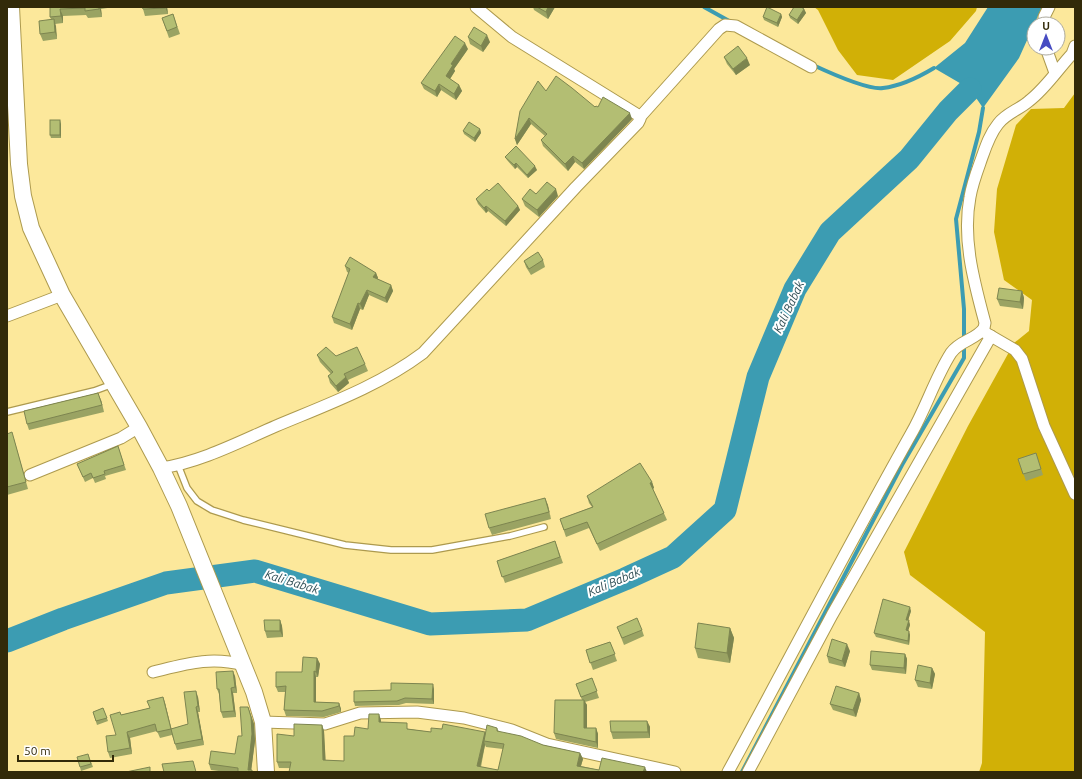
<svg xmlns="http://www.w3.org/2000/svg" width="1082" height="779" font-family="Ubuntu,sans-serif">
<rect width="100%" height="100%" fill="#fce89b"/>
<!-- forest -->
<g fill="#d1b006">
<polygon points="814,7 977,7 976,11 950,41 893,80 857,75 838,50 818,10"/>
<polygon points="1075,93 1075,772 979,772 982,763 985,632 910,575 904,552 968,426 1014,343 1029,331 1032,300 1004,280 994,232 997,189 1016,125 1031,109 1064,108"/>
</g>
<!-- water -->
<polygon fill="#3c9cb2" points="988,7 1042,7 1019,58 983,108 970,89 934,68 965,43"/>
<g fill="none" stroke-linecap="round" stroke-linejoin="round">
<!-- stream -->
<g stroke="#3c9cb2" stroke-width="4">
<polyline points="704,7 731,22"/>
<path d="M813,65C828,72 868,90 883,88C901,86 919,77 934,68"/>
<polyline points="742,772 902,465 964,358 964,309 956,219 979,132 983,108"/>
</g>
<!-- river -->
<polyline stroke="#3c9cb2" stroke-width="23" points="7,641 63,619 166,583 255,571 430,624 527,620 625,579 673,557 725,510 758,377 795,289 830,232 909,159 948,111 970,89"/>
<defs>
<g id="lane">
<polyline points="7,412 94,391 113,384"/>
<polyline points="178,465 187,488 197,501 212,510 243,520 345,545 391,550 432,550 510,536 544,527"/>
</g>
<g id="street">
<polyline points="1045,24 1044,17 1049,7"/>
<polyline points="1046,48 1055,73"/>
<polyline points="640,117 719,29 725,25 736,26 811,67"/>
<polyline points="7,316 62,295"/>
<polyline points="984,332 1015,350 1022,359 1044,426 1075,494"/>
<path d="M161,468C201,462 239,442 276,426C326,405 379,386 423,353L576,187L638,123L640,119L638,115L512,37L476,7"/>
<polyline points="30,475 121,438 139,427"/>
<path d="M153,672C186,664 211,656 243,665"/>
<polyline points="263,722 325,724 360,713 417,712 464,718 512,730 547,744 675,772"/>
<path d="M728,772C789,660 848,546 911,434C926,408 935,378 951,353C960,340 976,340 984,328L985,323C974,282 962,239 970,197C972,185 976,174 980,163C985,149 989,135 998,124C1006,113 1019,110 1029,101C1046,88 1058,69 1072,54L1075,46"/>
<polyline points="748,772 832,615 991,336"/>
</g>
<polyline id="secondary" points="11,7 19,164 23,196 31,228 62,295 139,427 161,468 179,506 254,692 263,722 266,772"/>
</defs>
<!-- lane casing -->
<use href="#lane" stroke="#ad9a4e" stroke-width="8"/>
<!-- street casing -->
<use href="#street" stroke="#ad9a4e" stroke-width="13"/>
<!-- secondary casing -->
<use href="#secondary" stroke="#ad9a4e" stroke-width="18"/>
<!-- lane -->
<use href="#lane" stroke="#fff" stroke-width="5.5"/>
<!-- street -->
<use href="#street" stroke="#fff" stroke-width="11"/>
<!-- secondary -->
<use href="#secondary" stroke="#fff" stroke-width="16"/>
</g>
<!-- wall -->
<g fill="#9aa363" fill-rule="evenodd">
<polygon points="50,7 114,7 101,9 102,17 88,18 86,15 63,16 63,23 55,24 57,39 43,41 40,34 51,19 50,17"/>
<polygon points="167,7 168,14 145,16 143,9"/>
<polygon points="533,7 555,7 548,19 534,10"/>
<polygon points="804,9 806,13 798,24 790,18 789,15"/>
<polygon points="173,14 180,34 169,38 162,18"/>
<polygon points="781,14 782,17 778,27 764,20 763,17"/>
<polygon points="468,37 490,42 483,52 470,44"/>
<polygon points="468,49 454,69 455,71 450,79 459,85 462,91 456,100 441,90 437,97 424,89 421,83"/>
<polygon points="724,57 750,65 736,75 727,64"/>
<polygon points="546,91 595,107 598,107 632,119 584,169 575,162 568,171 543,146 541,140 545,136 531,124 517,145 515,139"/>
<polygon points="61,124 61,138 51,138 50,135"/>
<polygon points="480,129 481,133 475,142 464,134 463,131"/>
<polygon points="505,157 537,170 528,178 517,167 515,169 507,160"/>
<polygon points="489,191 518,206 520,210 506,226 488,211 486,213 478,204 476,199"/>
<polygon points="536,194 558,196 539,217 525,206 522,199"/>
<polygon points="543,260 545,267 531,275 526,267 524,261"/>
<polygon points="345,266 376,273 378,278 377,279 391,285 393,291 387,303 369,295 363,310 360,309 352,330 334,323 332,317 349,273 347,272"/>
<polygon points="1022,291 1024,298 1023,309 1000,306 997,299"/>
<polygon points="317,355 336,356 365,364 368,371 348,380 349,383 338,392 330,383 328,376 331,374 320,362"/>
<polygon points="101,400 104,412 29,430 27,424"/>
<polygon points="7,434 14,439 28,489 7,495"/>
<polygon points="118,446 126,470 105,476 106,479 95,483 93,478 85,482 77,464"/>
<polygon points="1036,453 1043,475 1026,481 1018,459"/>
<polygon points="652,482 654,488 653,489 667,520 600,551 589,528 566,537 560,519 592,507 589,503 587,496"/>
<polygon points="545,498 551,519 492,535 489,528"/>
<polygon points="555,541 563,563 505,583 497,561"/>
<polygon points="911,611 908,620 910,625 908,631 910,635 909,645 876,637 874,633"/>
<polygon points="280,620 282,626 283,637 267,638 265,631"/>
<polygon points="617,627 642,630 644,636 624,645"/>
<polygon points="730,628 734,638 730,663 698,658 695,648"/>
<polygon points="610,642 617,661 593,670 586,650"/>
<polygon points="850,651 845,667 829,663 827,656"/>
<polygon points="905,654 907,659 906,674 872,670 870,665"/>
<polygon points="317,658 320,664 318,677 316,677 316,702 339,703 341,709 341,712 324,717 286,716 284,710 285,692 278,692 276,687 302,672"/>
<polygon points="932,668 935,674 932,689 918,687 915,680"/>
<polygon points="235,676 237,693 233,693 236,717 223,718 221,712 219,694 217,689"/>
<polygon points="592,678 599,698 585,702 587,705 587,728 596,728 598,734 598,748 556,739 554,733 582,700 576,684"/>
<polygon points="434,689 434,704 406,703 399,705 355,706 354,702"/>
<polygon points="859,693 861,700 856,717 833,710 830,704"/>
<polygon points="163,697 165,703 171,729 188,724 198,697 200,712 198,712 204,745 177,750 172,735 160,738 157,731 130,738 132,754 110,758 108,752 116,735 121,715 150,708"/>
<polygon points="248,707 254,724 255,741 251,770 253,772 226,772 211,770 209,764 235,754 242,736"/>
<polygon points="103,708 108,721 97,725 93,712"/>
<path d="M381,720V722L409,729L431,732H485V734L497,728L499,732L543,745L580,753L583,759L581,766L599,770L647,772L279,768L277,762L294,736L322,725L324,731L325,760L344,761L354,736L368,729ZM485,745L486,747L503,749L498,770L481,767Z"/>
<polygon points="647,721 650,727 650,738 613,739 611,732"/>
<polygon points="88,754 93,767 81,771 80,767"/>
</g>
<!-- shaded-wall -->
<g fill="#7d8550">
<polygon points="99,7 100,7 101,9 102,17"/>
<polygon points="165,7 167,7 168,14"/>
<polygon points="548,7 555,7 548,19 546,12"/>
<polygon points="60,9 63,16 63,23 61,16"/>
<polygon points="804,9 806,13 798,24 797,20"/>
<polygon points="781,14 782,17 778,27 777,23"/>
<polygon points="54,19 56,26 57,39 55,32"/>
<polygon points="487,35 490,42 483,52 481,46"/>
<polygon points="465,43 468,49 454,69 455,71 448,82 446,76 451,64"/>
<polygon points="747,58 750,65 736,75 733,69"/>
<polygon points="439,84 441,90 437,97 435,91"/>
<polygon points="459,85 462,91 456,100 454,94"/>
<polygon points="630,113 632,119 584,169 582,163"/>
<polygon points="529,118 531,124 517,145 515,139"/>
<polygon points="60,120 61,124 61,138 60,135"/>
<polygon points="480,129 481,133 475,142 474,138"/>
<polygon points="573,156 575,162 568,171 565,164"/>
<polygon points="516,163 517,167 515,169 514,165"/>
<polygon points="535,166 537,170 528,178 527,175"/>
<polygon points="556,189 558,196 539,217 537,210"/>
<polygon points="486,206 488,211 486,213 484,208"/>
<polygon points="518,206 520,210 506,226 505,221"/>
<polygon points="376,273 378,278 375,283 373,277"/>
<polygon points="391,285 393,291 387,303 385,298"/>
<polygon points="367,290 369,295 363,310 360,304"/>
<polygon points="1022,291 1024,298 1023,309 1020,302"/>
<polygon points="358,303 360,309 352,330 350,324"/>
<polygon points="346,377 349,383 338,392 336,386"/>
<polygon points="98,393 101,400 104,412 102,405"/>
<polygon points="652,482 654,488 652,489 650,483"/>
<polygon points="545,498 548,505 551,519"/>
<polygon points="910,607 911,611 907,624 906,620"/>
<polygon points="280,620 282,626 283,637 280,631"/>
<polygon points="909,620 910,625 907,634 906,630"/>
<polygon points="730,628 734,638 730,663 727,653"/>
<polygon points="909,631 910,635 909,645 908,641"/>
<polygon points="847,644 850,651 845,667 842,661"/>
<polygon points="905,654 907,659 906,674 904,668"/>
<polygon points="317,658 320,664 318,677 316,672"/>
<polygon points="932,668 935,674 932,689 930,683"/>
<polygon points="233,671 235,676 237,693 235,687"/>
<polygon points="314,671 316,677 316,707 314,702"/>
<polygon points="433,684 434,689 434,704 432,699"/>
<polygon points="231,688 233,693 236,717 234,711"/>
<polygon points="196,691 198,697 200,712 198,706"/>
<polygon points="859,693 861,700 856,717 853,710"/>
<polygon points="163,697 165,703 173,735 171,729"/>
<polygon points="584,700 587,705 587,734 584,728"/>
<polygon points="339,703 341,709 341,712 339,706"/>
<polygon points="196,707 198,712 204,745 202,739"/>
<polygon points="248,707 254,724 255,741 251,772 248,770"/>
<polygon points="379,714 381,720 381,728 379,722"/>
<polygon points="647,721 650,727 650,738 648,732"/>
<polygon points="322,725 324,731 326,766 323,760"/>
<polygon points="596,728 598,734 598,748 596,742"/>
<polygon points="127,732 130,738 132,754 130,748"/>
<polygon points="485,732 487,738 484,741 485,745 479,772 477,766"/>
<polygon points="580,753 583,759 579,772 577,766"/>
<polygon points="645,767 647,772 643,772"/>
</g>
<!-- building -->
<g fill="#b3be73" stroke="#7d8550">
<polygon points="50,7 99,7 99,9 85,11 85,8 60,9 61,16 50,17"/>
<polygon points="142,7 165,7 165,8 143,9"/>
<polygon points="537,7 548,7 546,12"/>
<polygon points="767,7 781,14 777,23 763,17"/>
<polygon points="794,7 801,7 804,9 797,20 789,15"/>
<polygon points="173,14 177,27 167,31 162,18"/>
<polygon points="54,19 55,32 40,34 39,21"/>
<polygon points="474,27 487,35 481,46 468,37"/>
<polygon points="455,36 465,43 451,64 453,65 446,76 459,85 454,94 439,84 435,91 421,83"/>
<polygon points="738,46 747,58 733,69 724,57"/>
<polygon points="556,76 572,88 595,107 596,106 598,107 603,97 630,113 582,163 573,156 565,164 541,140 547,134 529,118 515,139 520,111 538,81 546,91"/>
<rect x="50" y="120" width="10" height="15"/>
<polygon points="469,122 480,129 474,138 463,131"/>
<polygon points="516,146 535,166 527,175 516,163 514,165 505,157"/>
<polygon points="547,182 556,189 537,210 522,199 530,189 536,194"/>
<polygon points="498,183 518,206 505,221 486,206 484,208 476,199 487,189 489,191"/>
<polygon points="538,252 543,260 529,269 524,261"/>
<polygon points="350,257 376,273 373,277 391,285 385,298 367,290 360,304 358,303 350,324 332,317 350,269 345,266"/>
<polygon points="999,288 1022,291 1020,302 997,299"/>
<polygon points="326,347 336,356 357,347 365,364 344,374 346,377 336,386 328,376 333,372 317,355"/>
<polygon points="98,393 102,405 27,424 24,411"/>
<polygon points="12,432 26,482 7,487 7,434"/>
<polygon points="118,446 124,465 104,471 105,474 93,478 91,473 83,477 77,464"/>
<polygon points="1036,453 1041,469 1023,474 1018,459"/>
<polygon points="640,463 652,482 650,483 664,513 597,544 587,522 564,530 560,519 593,507 587,496"/>
<polygon points="545,498 549,512 489,528 485,514"/>
<polygon points="555,541 560,557 502,577 497,561"/>
<polygon points="883,599 910,607 906,620 909,620 906,630 909,631 908,641 874,633"/>
<polygon points="637,618 642,630 622,638 617,627"/>
<polygon points="264,620 280,620 280,631 265,631"/>
<polygon points="698,623 730,628 727,653 695,648"/>
<polygon points="832,639 847,644 842,661 827,656"/>
<polygon points="610,642 615,654 590,663 586,650"/>
<polygon points="871,651 905,654 904,668 870,665"/>
<polygon points="303,657 317,658 316,672 314,671 314,702 339,703 339,706 322,711 284,710 286,686 276,687 276,672 302,672"/>
<polygon points="918,665 932,668 930,683 915,680"/>
<polygon points="233,671 235,687 231,688 234,711 221,712 219,689 217,689 216,672"/>
<polygon points="592,678 597,691 581,697 576,684"/>
<polygon points="391,683 433,684 432,699 405,698 397,701 354,702 354,691 391,690"/>
<polygon points="836,686 859,693 853,710 830,704"/>
<polygon points="196,691 198,706 196,707 202,739 175,744 171,729 188,724 184,692"/>
<polygon points="163,697 171,729 157,732 155,724 127,732 130,748 108,752 106,736 116,735 110,715 120,712 121,715 150,708 147,701"/>
<polygon points="555,700 584,700 584,728 596,728 596,742 554,733"/>
<polygon points="240,707 248,707 251,717 252,734 248,770 252,770 252,772 238,772 238,768 209,764 211,751 235,754 238,736 242,736"/>
<polygon points="103,708 107,718 96,721 93,712"/>
<polygon points="369,714 379,714 379,722 407,723 407,729 431,732 431,728 442,729 443,724 485,732 477,766 498,770 504,744 484,741 487,725 497,728 497,731 521,736 543,745 580,753 577,766 599,770 602,758 645,767 643,772 289,772 291,762 277,762 277,734 294,736 294,724 322,725 323,760 344,761 344,736 354,736 355,727 368,729"/>
<polygon points="610,721 647,721 648,732 611,732"/>
<polygon points="88,754 91,764 80,767 77,757"/>
<polygon points="193,761 196,772 164,772 162,764"/>
<polygon points="150,767 150,772 126,772"/>
</g>
<g text-anchor="middle" stroke-width="4" stroke-linejoin="round" paint-order="stroke">
<!-- water labels -->
<g font-size="12" font-style="italic" fill="#2f4d54" stroke="#fff">
<text transform="translate(789 307) rotate(-65)" y="4">Kali Babak</text>
<text transform="translate(292 582) rotate(17)" y="4">Kali Babak</text>
<text transform="translate(614 582) rotate(-23)" y="4">Kali Babak</text>
</g>
</g>
<!-- border -->
<rect width="1082" height="779" fill="none" stroke="#322a09" stroke-width="16"/>
<!-- north arrow -->
<g transform="translate(1046 36)"><circle r="19" fill="#ffffff" stroke="#adaa9d"/>
<path d="M0-3L7 15L0 10L-7 15Z" fill="#474cc2"/>
<text y="-6" font-size="11" font-weight="bold" text-anchor="middle" fill="#322a09">U</text>
</g>
<!-- scale -->
<path d="M18 755v6h95v-6" fill="none" stroke="#322a09" stroke-width="2"/>
<text x="24" y="755" font-size="12" fill="#322a09" stroke="#ffffff" stroke-width="3" paint-order="stroke">50 m</text>
</svg>
